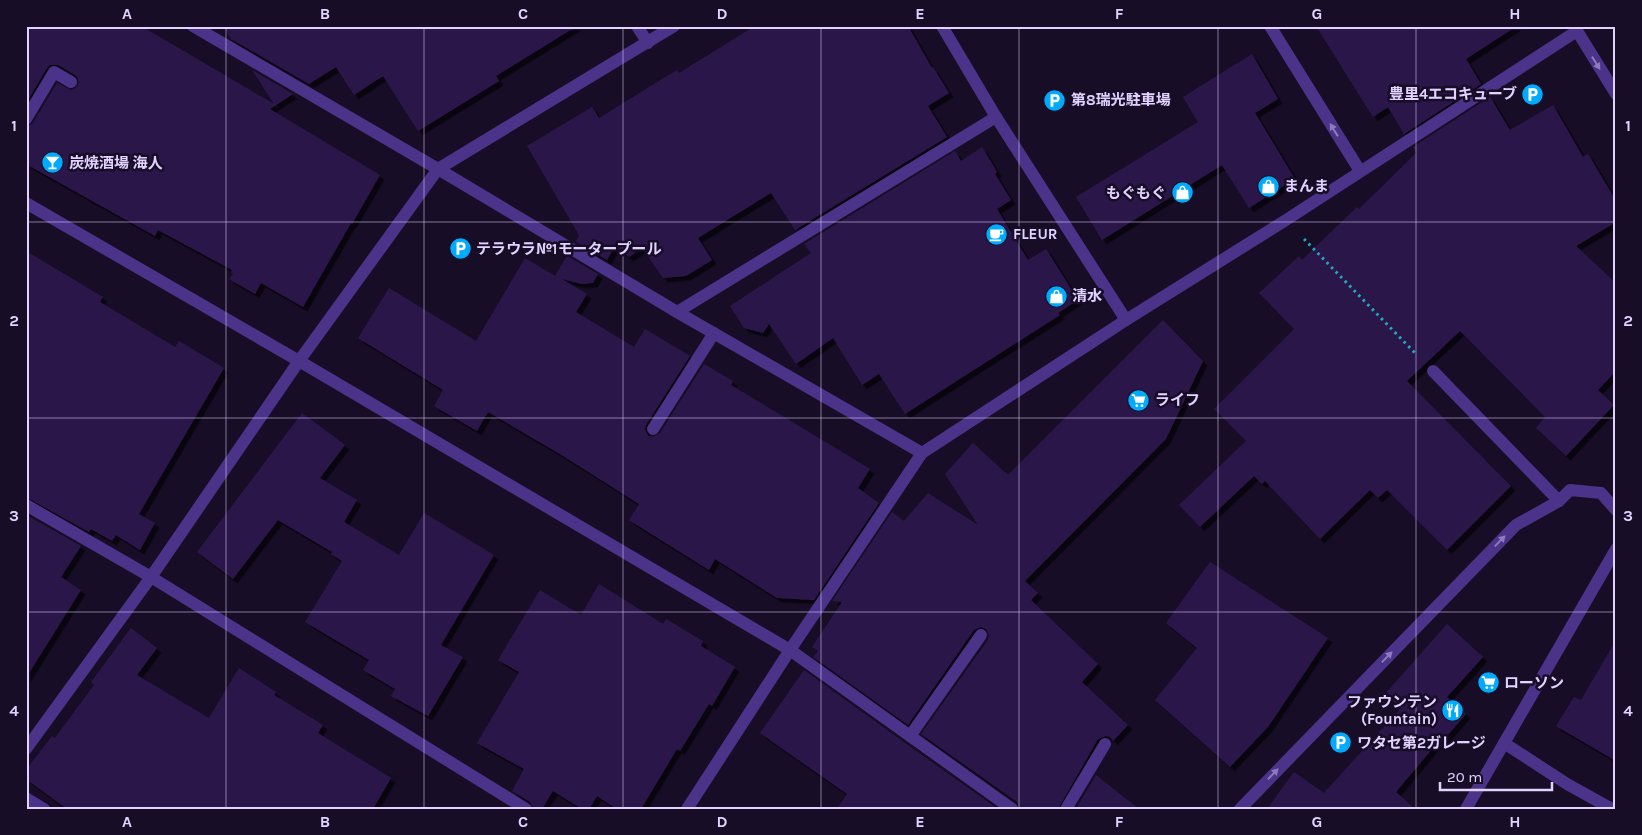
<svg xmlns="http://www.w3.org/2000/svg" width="1642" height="835" font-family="Karla,'Noto Sans JP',sans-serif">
<defs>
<filter id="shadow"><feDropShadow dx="4.5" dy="4.5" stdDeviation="0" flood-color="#0009"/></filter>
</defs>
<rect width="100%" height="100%" fill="#170d26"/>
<!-- building -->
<g fill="#2c1749" filter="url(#shadow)">
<polygon points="26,26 141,26 274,104 252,70 293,94 270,109 380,175 352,224 351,223 303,307 261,283 255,294 229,279 233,274 231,272 232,270 158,230 155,236 26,164 26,127 33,123 57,83 71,90 75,89 79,83 78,78 75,75 58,65 50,65 47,68 26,103"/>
<polygon points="223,26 577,26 496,76 499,81 418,131 383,76 354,95 336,67 309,84 231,39"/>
<polygon points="755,26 908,26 932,68 933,67 949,93 928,106 947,137 795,230 771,193 698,238 712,260 686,276 663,278 642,248 629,257 615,246 607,260 576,242 579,235 527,146 592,107 599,118 677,70 679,73"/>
<polygon points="1316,26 1517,26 1466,59 1481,84 1404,134 1388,107 1373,117"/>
<polygon points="1252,54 1278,99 1255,113 1295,179 1249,208 1222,165 1102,240 1076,197 1198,122 1183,97"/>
<polygon points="1490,97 1510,130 1553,105 1583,157 1588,154 1616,201 1616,222 1576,246 1616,283 1616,371 1598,390 1614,405 1566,456 1536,428 1545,417 1460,331 1407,381 1511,486 1447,550 1387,490 1378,498 1370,490 1320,539 1265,481 1262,484 1254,476 1200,527 1179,505 1246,441 1214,409 1294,329 1259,293 1299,256 1302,260 1357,207 1359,209 1416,153 1413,147"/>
<polygon points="982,147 997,172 995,174 1011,200 997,209 1028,260 1046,249 1078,300 1058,313 1060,315 905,414 879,374 862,385 833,338 796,364 769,324 763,333 744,328 730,306 811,253 804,244 955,151 961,161"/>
<polygon points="26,251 103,297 100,302 175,347 179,341 224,368 139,514 155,523 140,550 116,535 112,541 91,529 89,532 26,497"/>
<polygon points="567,256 598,274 593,283 581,284 562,279 587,294 576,312 634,347 645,329 690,356 646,425 645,429 648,436 653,437 660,433 704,364 733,381 731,385 870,469 858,488 879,503 814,600 777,598 715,559 709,570 629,520 639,504 560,454 488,412 477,431 434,406 443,390 358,338 389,288 476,341 525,258 555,276"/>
<polygon points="1163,320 1203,361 1166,439 1025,581 1038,593 1031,600 1098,664 1082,682 1128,725 1113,741 1110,737 1106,736 1098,739 1058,809 1020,809 1017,802 921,734 988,640 989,635 986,629 981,627 974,630 908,725 813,657 818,651 812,647 842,602 832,601 892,512 904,521 928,493 978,525 945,474 973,443 1008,475"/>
<polygon points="302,413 345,445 320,478 357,500 344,522 399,555 424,513 494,555 441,645 463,657 428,716 391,696 395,689 363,670 369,660 305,622 342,561 331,554 332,552 278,520 233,579 197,552"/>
<polygon points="26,515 81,546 61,577 81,590 26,678"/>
<polygon points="1210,562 1328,638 1268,727 1230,767 1155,700 1197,648 1166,623"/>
<polygon points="599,584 663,624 666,619 703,641 701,646 735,667 712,706 709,704 680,751 677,749 641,809 617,809 597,796 589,809 582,809 553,791 542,809 534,809 530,802 512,791 524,769 477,743 519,672 498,660 540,590 581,615"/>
<polygon points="1447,624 1483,657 1447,697 1466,714 1440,744 1438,742 1396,792 1415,809 1267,809 1294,772 1324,793 1401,708 1385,694"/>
<polygon points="131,628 157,648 137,675 209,718 239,668 276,692 274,695 323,725 318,733 391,778 373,809 67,809 26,779 26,770 52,736 55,738 94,685 91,682"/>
<polygon points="1616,640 1616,761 1556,726 1574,697 1581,700"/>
<polygon points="804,670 905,743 998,809 837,809 847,794 760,733"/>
<polygon points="1096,775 1139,809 1076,809"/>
</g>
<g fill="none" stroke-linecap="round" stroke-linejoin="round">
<!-- path -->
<polyline stroke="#24a7c1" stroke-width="3" stroke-dasharray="2.5 4" stroke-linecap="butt" points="1304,239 1415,353"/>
<!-- minor -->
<g stroke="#4a3389" stroke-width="12">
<polyline points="193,26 438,169 677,312 922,453"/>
<polyline points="637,26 648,43"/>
<polyline points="942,26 996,117 1126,320"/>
<polyline points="1270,26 1360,171"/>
<polyline points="1574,26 1616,94"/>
<polyline points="26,119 54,72 71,82"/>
<polyline points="26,203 299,361 790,650 1012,809"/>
<polyline points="677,312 996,117"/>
<polyline points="1433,371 1559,501"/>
<polyline points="653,429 714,333"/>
<polyline points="26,505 151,577 526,809"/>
<polyline points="910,736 981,635"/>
<polyline points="1504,743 1567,784 1612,809"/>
<polyline points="26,749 151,577 299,361 438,169 674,26"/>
<polyline points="26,798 44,809"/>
<polyline points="687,809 790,650 922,453 1126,320 1286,220 1577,31"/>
<polyline points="1066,809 1105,744"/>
<polyline points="1240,809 1516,525 1559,501 1570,490 1601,493 1616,510"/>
<polyline points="1466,809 1616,549"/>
</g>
</g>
<!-- one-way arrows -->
<defs><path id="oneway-solid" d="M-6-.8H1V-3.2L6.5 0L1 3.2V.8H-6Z" transform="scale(1.25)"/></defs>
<g fill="#8e7bbe">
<use href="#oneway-solid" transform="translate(1596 63) rotate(58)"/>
<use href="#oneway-solid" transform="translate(1334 130) rotate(-122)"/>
<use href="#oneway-solid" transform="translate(1500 541) rotate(-46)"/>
<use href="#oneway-solid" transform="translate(1387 657) rotate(-46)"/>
<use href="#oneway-solid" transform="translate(1273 774) rotate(-46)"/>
</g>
<!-- grid -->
<path fill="none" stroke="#e1d2ff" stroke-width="1" stroke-opacity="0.55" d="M226,26V809M424,26V809M623,26V809M821,26V809M1019,26V809M1218,26V809M1416,26V809M26,222H1616M26,418H1616M26,612H1616"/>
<!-- icons -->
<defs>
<symbol id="parking-disc" viewBox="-11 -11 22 22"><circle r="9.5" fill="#00aafd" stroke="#170d26"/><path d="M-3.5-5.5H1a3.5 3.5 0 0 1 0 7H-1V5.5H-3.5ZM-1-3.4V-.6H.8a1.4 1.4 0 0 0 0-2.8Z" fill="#fff"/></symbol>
<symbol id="bar-disc" viewBox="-11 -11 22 22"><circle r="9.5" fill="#00aafd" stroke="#170d26"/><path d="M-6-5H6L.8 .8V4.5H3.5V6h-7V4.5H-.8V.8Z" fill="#fff"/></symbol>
<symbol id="shop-disc" viewBox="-11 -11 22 22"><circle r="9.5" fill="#00aafd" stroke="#170d26"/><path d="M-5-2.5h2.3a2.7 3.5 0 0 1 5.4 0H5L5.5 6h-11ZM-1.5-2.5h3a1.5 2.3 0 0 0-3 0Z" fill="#fff"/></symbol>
<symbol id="cafe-disc" viewBox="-11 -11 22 22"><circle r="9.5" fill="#00aafd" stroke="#170d26"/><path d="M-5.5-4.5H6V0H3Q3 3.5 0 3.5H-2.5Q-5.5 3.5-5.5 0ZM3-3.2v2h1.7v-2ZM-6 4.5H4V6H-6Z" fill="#fff"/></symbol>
<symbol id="supermarket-disc" viewBox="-11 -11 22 22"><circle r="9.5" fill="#00aafd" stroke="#170d26"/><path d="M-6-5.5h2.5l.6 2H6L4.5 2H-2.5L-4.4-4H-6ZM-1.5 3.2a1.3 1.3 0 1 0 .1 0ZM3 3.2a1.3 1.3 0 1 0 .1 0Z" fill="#fff"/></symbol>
<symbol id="restaurant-disc" viewBox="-11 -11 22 22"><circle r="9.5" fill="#00aafd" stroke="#170d26"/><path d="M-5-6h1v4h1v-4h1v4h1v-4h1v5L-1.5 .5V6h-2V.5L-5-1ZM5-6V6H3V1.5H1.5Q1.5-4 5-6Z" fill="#fff"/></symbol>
</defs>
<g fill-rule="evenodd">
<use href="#parking-disc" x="1520" y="82" width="25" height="25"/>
<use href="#parking-disc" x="1042" y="88" width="25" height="25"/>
<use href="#bar-disc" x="40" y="150" width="25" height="25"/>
<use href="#shop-disc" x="1256" y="174" width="25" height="25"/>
<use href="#shop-disc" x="1170" y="180" width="25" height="25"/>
<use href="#cafe-disc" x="984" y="222" width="25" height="25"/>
<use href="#parking-disc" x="448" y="236" width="25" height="25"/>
<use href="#shop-disc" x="1044" y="284" width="25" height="25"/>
<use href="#supermarket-disc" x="1126" y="388" width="25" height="25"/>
<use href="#supermarket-disc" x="1476" y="670" width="25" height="25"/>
<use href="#restaurant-disc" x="1440" y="698" width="25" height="25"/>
<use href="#parking-disc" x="1328" y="730" width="25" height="25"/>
</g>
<g text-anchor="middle" stroke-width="5" stroke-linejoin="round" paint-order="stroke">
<!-- poi labels -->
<g font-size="15" font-weight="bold" fill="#e1d2ff" stroke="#170d26" text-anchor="start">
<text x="1517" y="99" text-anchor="end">豊里4エコキューブ</text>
<text x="1071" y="105">第8瑞光駐車場</text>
<text x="69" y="168">炭焼酒場 海人</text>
<text x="1284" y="191">まんま</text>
<text x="1166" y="198" text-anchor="end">もぐもぐ</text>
<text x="1013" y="239">FLEUR</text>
<text x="476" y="254">テラウラ№1モータープール</text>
<text x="1072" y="301">清水</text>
<text x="1155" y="405">ライフ</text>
<text x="1504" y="688">ローソン</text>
<text x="1437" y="707" text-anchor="end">ファウンテン<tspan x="1437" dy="17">(Fountain)</tspan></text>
<text x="1357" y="748">ワタセ第2ガレージ</text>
</g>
</g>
<!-- border -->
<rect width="1642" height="835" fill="none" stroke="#170d26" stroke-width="55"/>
<!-- scale -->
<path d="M1440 782v8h112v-8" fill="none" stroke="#e1d2ff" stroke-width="2.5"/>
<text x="1447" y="782" font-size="15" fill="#e1d2ff" stroke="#170d26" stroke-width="4" paint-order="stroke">20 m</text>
<rect x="28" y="28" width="1586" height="780" fill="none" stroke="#e1d2ff" stroke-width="2"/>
<g font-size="16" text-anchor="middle" font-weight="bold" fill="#e1d2ff">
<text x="127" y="19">A</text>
<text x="325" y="19">B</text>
<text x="523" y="19">C</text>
<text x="722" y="19">D</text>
<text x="920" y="19">E</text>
<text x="1119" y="19">F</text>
<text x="1317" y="19">G</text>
<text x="1515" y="19">H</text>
<text x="14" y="131">1</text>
<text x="1628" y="131">1</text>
<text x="14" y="326">2</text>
<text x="1628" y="326">2</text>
<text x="14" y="521">3</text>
<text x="1628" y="521">3</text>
<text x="14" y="716">4</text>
<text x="1628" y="716">4</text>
<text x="127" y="827">A</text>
<text x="325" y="827">B</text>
<text x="523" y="827">C</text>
<text x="722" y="827">D</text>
<text x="920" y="827">E</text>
<text x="1119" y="827">F</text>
<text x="1317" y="827">G</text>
<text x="1515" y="827">H</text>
</g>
</svg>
